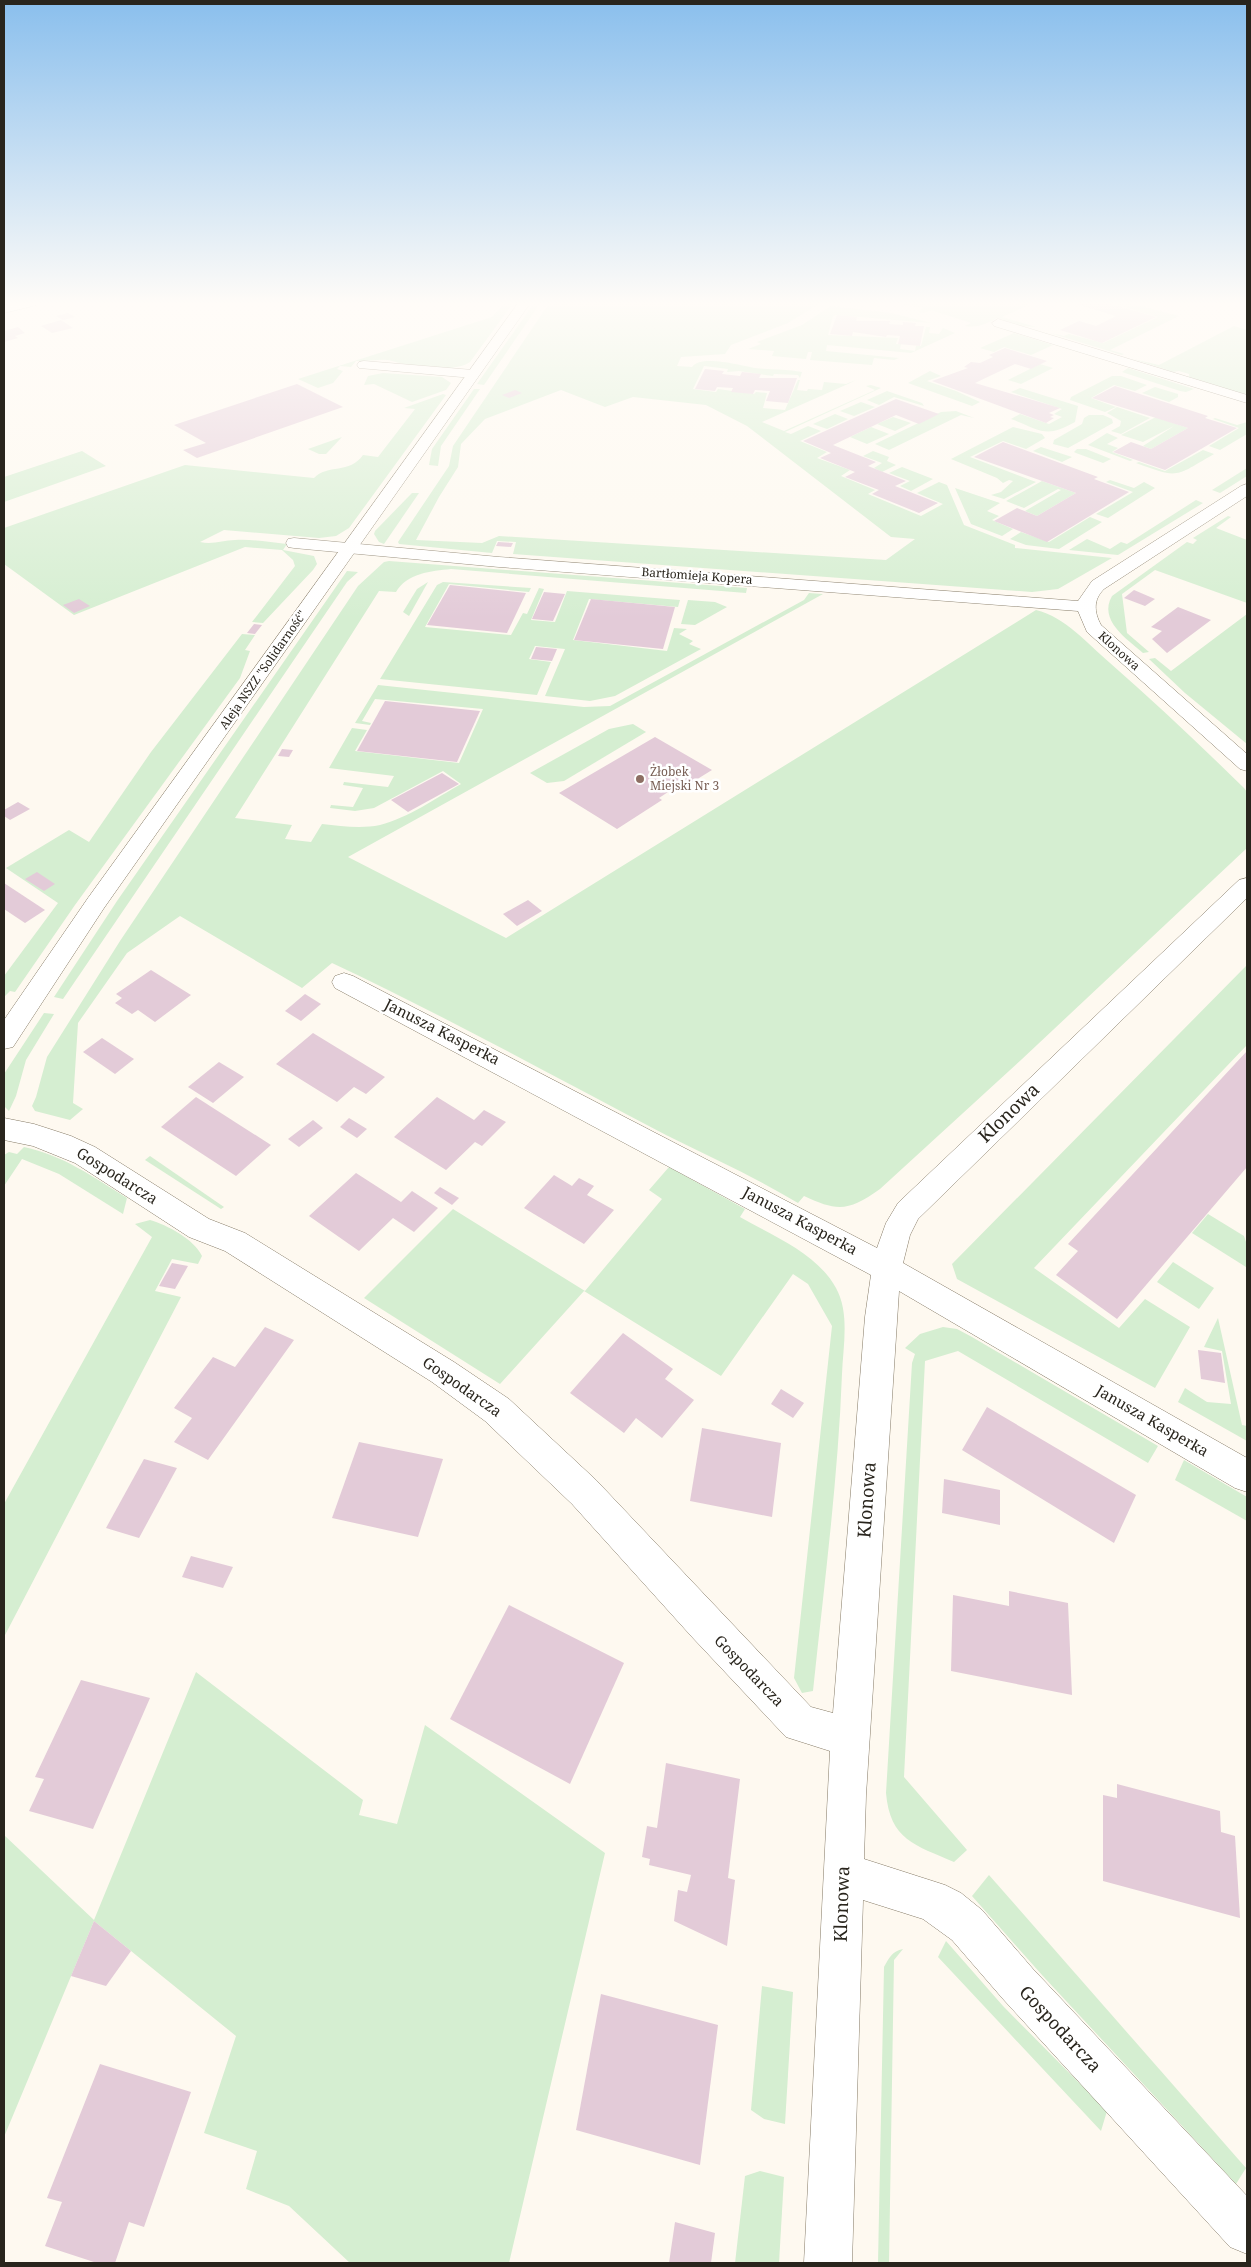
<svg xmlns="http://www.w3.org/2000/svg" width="1251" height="2267" font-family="'Noto Serif',serif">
<rect width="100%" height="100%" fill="#fef9f0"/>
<!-- green -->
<g fill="#d5eed1" fill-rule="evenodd">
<path d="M505,302H514L470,362C453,374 411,366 392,361C381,358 368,362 356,361L351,367L340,366L337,369L343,371L333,383L318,388L298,379L492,317Z"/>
<polygon points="535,302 541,302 484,385 477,384"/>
<path d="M550,302H822L788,323L731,345L725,354L681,357L677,366L692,367C701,354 742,366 755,368C771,370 786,369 802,372L800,378L798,375L774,374L773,376L739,371L727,372L728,369L704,366L693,389L716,392L718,389L754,394L756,392L767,393L763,408L785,410L798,380H800L797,390L807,391L808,389L822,390L824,382L846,384L856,380L848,384L762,422L784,431L875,390L866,386L871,385L881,388L785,432L791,434L808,426L821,431L800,441L827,452L817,458L850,470L841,476L875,490L868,494L921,516L943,504L917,493L939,482L947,485L964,525L1015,545V548L1112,558L1058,589L1032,592L513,554L516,542L497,541L492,553L399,544L398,542L449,466L453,446ZM561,390L605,407L633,397L706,405L747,426L891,537L915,539L886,560L499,536L482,543L416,540L439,497L458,467L461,444L485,419Z"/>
<path d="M887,302H1036L1002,317L1036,327L1023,326L997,318C986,324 978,328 965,326L971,323L931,310L923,313L919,312L923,308Z"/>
<polygon points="1115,302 1126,302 1179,316 1110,350 1124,354 1122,355 1050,333 1064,336 1069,334 1103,343 1158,317 1114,304"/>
<polygon points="831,306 891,313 931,323 836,315 833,316 828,335 898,338 896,344 901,344 900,349 915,351 916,346 921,346 926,327 930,327 929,333 939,334 943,328 955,333 911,353 827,345 826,351 899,358 894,360 874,358 872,365 810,360 812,352 808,352 806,359 772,356 774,351 748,349 761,344 757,342 802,325"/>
<polygon points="1234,326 1247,330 1247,395 1189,377 1189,374 1179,371 1173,372 1133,359 1159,365"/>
<polygon points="1014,333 1053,345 1031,355 1004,347 994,352 980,348"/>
<polygon points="1040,364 1053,368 1021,384 1008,380"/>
<polygon points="1128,368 1194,389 1186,392 1180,391 1122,372"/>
<polygon points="930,371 941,376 927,381 956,391 980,402 972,406 908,383"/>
<polygon points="383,373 442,377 451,383 446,390 412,402 374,384 364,385 368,376"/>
<polygon points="1112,376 1121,376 1147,385 1135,391 1114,385 1091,398 1116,407 1105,412 1070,400 1071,397"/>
<polygon points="1155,387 1178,394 1178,397 1169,402 1142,393"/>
<path d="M1020,388L1078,406L1075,422C1045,439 1041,430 1011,419L1020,414L1049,424L1062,417L1054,414L1062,409L1011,392Z"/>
<polygon points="474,389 480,389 441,446 438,466 429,465 432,449"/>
<polygon points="887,391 922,403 924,406 894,397 879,405 867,400"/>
<path d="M443,394L446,395L349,528L336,536L319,538L224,530L200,542C213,545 223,540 235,540C253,539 270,542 287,544L283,550L314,556L317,564L313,570L263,623L252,622L295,566L293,560L282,550L245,547L74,615L4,564V528L185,465L314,478C327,464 350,474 363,455L378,457L415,409L404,408Z"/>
<polygon points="861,402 875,407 854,416 840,411"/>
<polygon points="1117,407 1150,418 1121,434 1111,431 1120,426 1121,421 1107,413"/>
<polygon points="956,411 974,418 961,415 889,450 875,444 941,412"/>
<polygon points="835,414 848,419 827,429 813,424"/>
<polygon points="1089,415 1103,415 1112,419 1113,423 1068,448 1053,444 1054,440 1082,424 1084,418"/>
<polygon points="893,417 911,423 895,431 877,424"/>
<polygon points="1156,417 1188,428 1151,449 1143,446 1174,426 1143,442 1121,435"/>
<polygon points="1215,418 1237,425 1247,422 1247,434 1220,450 1209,446 1239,428 1213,419"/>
<polygon points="871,427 889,434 867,444 850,437"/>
<polygon points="1013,427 1042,434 1045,438 1026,449 1003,441 970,457 1036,482 1004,499 991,495 1001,492 1013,481 1009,480 1003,483 997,478 951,459"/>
<polygon points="1107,433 1118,438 1107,444 1118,448 1112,452 1133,460 1130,461 1088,445"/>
<polygon points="342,437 326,454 319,454 308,449"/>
<polygon points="1041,447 1072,457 1062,462 1033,451"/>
<polygon points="1077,449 1086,449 1111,459 1103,463 1076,453 1074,452"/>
<path d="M1203,450L1214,454C1174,477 1180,479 1136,463L1139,462L1165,471Z"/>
<polygon points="82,451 106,466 4,502 4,477"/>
<polygon points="873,451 889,457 887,461 896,465 882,472 874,468 882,463 863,456"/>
<polygon points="902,467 933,479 911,491 900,486 910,481 889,473"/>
<polygon points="1247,468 1247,476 1220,493 1212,490"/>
<polygon points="1110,480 1134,488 1144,482 1155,488 1108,518 1096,514 1133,492 1106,482"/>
<polygon points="1042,481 1076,493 1037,516 1025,511 1061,490 1058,489 1024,508 1006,501"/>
<polygon points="955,488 1000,503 987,511 999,516 992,520 1013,529 1002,536 971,524"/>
<polygon points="412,493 419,493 384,544 379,542 374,534 375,531"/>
<polygon points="1196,500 1203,503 1118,555 1069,550 1087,539 1110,549 1121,542 1127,544"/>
<path d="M1228,516L1231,517L1216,528L1247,540V603L1155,570L1122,594L1127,633L1149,652L1143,653C1127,639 1098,620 1112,596L1187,542L1193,544L1197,540L1193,538Z"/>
<polygon points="1090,517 1102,522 1059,549 1026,545 1010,539 1021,532 1049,542"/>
<path d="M389,561L747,588L746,593L451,569C431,571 407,573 396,592L379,591L235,818L292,825L285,839L311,842L322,824C341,826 361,829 380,825C408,818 436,798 461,784L443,771L374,808L355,811L330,808L331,805L353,807L363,788L343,785L344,782L388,787L394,776L329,768L352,728L367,730L355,751L459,763L483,709L375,699L362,721L371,723L370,725L355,723L378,685L584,707L610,706L804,600L809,593L823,594L348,857L506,938L1036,610C1065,617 1088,644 1110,663C1156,703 1200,745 1244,788L1247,792V848L1021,1060L880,1189C849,1211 838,1212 804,1196L798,1203C755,1177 710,1157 666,1135C555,1077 445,1016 332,963L302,988L180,916L127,953L78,1023L73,1103L83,1109L70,1120L35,1111L32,1106L36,1097L47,1057L120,941L358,586L384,562Z"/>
<polygon points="347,571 358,572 347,582 63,999 54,997 117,901"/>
<polygon points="428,582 409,616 403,612 417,589"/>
<polygon points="443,582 531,588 529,592 449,584 425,627 511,635 523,613 527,614 539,588 544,589 531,620 555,622 567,591 680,600 678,607 589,599 573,640 667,651 674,628 687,629 679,634 693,641 689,644 701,649 615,696 590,701 545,696 565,649 535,646 529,659 551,662 537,695 380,679 437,585"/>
<polygon points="688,600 715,602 727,607 695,625 681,624"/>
<polygon points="1247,614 1247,744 1185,693 1149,659 1155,658 1171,671"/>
<polygon points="242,634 255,635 245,650 250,651 240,678 75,905 15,992 10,991 4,997 4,976 58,903 6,868 69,830 89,842 151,752"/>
<polygon points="633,724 646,732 564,781 547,783 530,773 609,729"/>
<polygon points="1247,965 1247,1045 1034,1268 1119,1328 1145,1299 1190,1327 1155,1388 957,1279 952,1264"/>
<polygon points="44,1013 54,1014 26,1060 16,1096 9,1111 4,1106 4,1074"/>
<path d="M24,1147C63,1155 93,1177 127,1198L123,1214L59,1174L22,1159L4,1186V1155L9,1152L17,1154Z"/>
<polygon points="150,1156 224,1207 221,1209 145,1160"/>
<path d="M669,1167L745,1209L740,1217C773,1236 817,1253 836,1288C850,1313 843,1347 842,1374C838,1480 824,1586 813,1691L802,1693L794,1678L832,1326L808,1284L793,1274L721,1376L584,1291L500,1384L364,1298L453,1209L585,1291L662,1199L649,1190Z"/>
<polygon points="1208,1214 1244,1236 1247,1245 1246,1267 1192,1233"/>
<path d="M150,1220C167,1225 194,1239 202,1256L198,1264L172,1259L155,1291L181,1297L4,1637V1504L152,1237L135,1224Z"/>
<polygon points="1173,1262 1214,1288 1199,1309 1157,1282"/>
<polygon points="1218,1318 1242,1425 1247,1426 1247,1441 1178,1402 1185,1388 1207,1402 1231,1404 1222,1351 1204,1347"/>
<path d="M943,1327L957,1329L972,1337L1158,1446L1148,1463L958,1351L925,1361L904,1777L967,1850L954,1862C915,1845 890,1840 886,1793L912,1363L915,1354L905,1348L920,1334Z"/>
<polygon points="1184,1460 1247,1497 1247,1521 1175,1480"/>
<polygon points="196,1672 363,1800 359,1815 397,1824 425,1725 605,1853 509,2263 350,2263 289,2206 246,2189 257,2151 204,2133 236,2036 94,1921 4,2137 4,1835 94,1920"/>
<polygon points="989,1875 1246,2168 1236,2184 1042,1975 972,1896"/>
<polygon points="946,1941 1003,2006 1107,2111 1101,2131 938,1957"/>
<path d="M903,1949L894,1960L889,2263H878L884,1967C889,1958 892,1951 903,1949Z"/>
<polygon points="762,1986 793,1992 785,2124 764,2119 751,2110"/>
<polygon points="760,2171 784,2177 779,2263 735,2263 745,2176"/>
</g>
<!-- building -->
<g fill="#e3cbd8">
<polygon points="1069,302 1104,302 1156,317 1102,343 1060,330 1079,321 1096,326 1116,316"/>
<polygon points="68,313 75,317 63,320 56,316"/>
<polygon points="837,315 857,317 856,321 890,321 889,324 903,325 903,322 916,323 915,326 924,326 920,346 898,344 900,336 887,335 886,337 853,332 852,336 830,334"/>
<polygon points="61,320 73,328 52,333 41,326"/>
<polygon points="18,327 25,333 15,336 18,338 4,342 4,331"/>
<polygon points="1005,348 1047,361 1031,369 1015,364 975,383 1060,408 1049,413 1054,415 1050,417 1054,418 1046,423 932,381 968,368 964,367 971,362 980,363 993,357 989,355"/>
<polygon points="705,369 724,371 722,374 740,376 742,372 761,374 759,378 797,378 788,403 766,401 770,391 755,390 753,394 731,392 733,388 717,387 715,391 695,389"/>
<polygon points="297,384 343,407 197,458 183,450 206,443 174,425"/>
<polygon points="1115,386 1208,416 1205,418 1237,428 1165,470 1113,452 1131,442 1151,449 1188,428 1092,398"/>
<polygon points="515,390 522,393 509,398 502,395"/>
<polygon points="896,399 939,414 919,424 896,415 833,445 876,462 868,466 906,481 895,486 938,503 919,513 872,494 879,490 845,477 855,472 820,458 831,453 803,441"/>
<polygon points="1003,442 1098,477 1094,479 1129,492 1047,542 994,521 1017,508 1037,516 1076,493 974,457"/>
<polygon points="498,542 513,543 511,547 496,546"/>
<polygon points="450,585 526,593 507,633 427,625"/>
<polygon points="1134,590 1155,599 1145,606 1124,598"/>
<polygon points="544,592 565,594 553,621 532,619"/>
<polygon points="79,599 90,606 74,613 63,605"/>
<polygon points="591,599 675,607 663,649 574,640"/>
<polygon points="1178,607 1211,620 1167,653 1152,639 1162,631 1151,627"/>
<polygon points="254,624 262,625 255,634 247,633"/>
<polygon points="536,647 557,649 552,661 531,659"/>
<polygon points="385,701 480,711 457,762 357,751"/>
<polygon points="655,737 712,770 678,791 674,788 659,798 662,800 617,829 559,793"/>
<polygon points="282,749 293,750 289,757 278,756"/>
<polygon points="442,773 459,784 408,812 391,800"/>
<polygon points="18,802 30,809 10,820 4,816 4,810"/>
<polygon points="37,872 55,884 44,891 25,879"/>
<polygon points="4,883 45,910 25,923 4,909"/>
<polygon points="528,900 542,911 517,926 503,914"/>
<polygon points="151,970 191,995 155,1022 138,1010 132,1014 115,1003 122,998 116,994"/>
<polygon points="305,994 321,1004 301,1021 285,1011"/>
<polygon points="313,1033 385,1077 366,1094 354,1087 337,1102 276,1064"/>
<polygon points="102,1038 134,1059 115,1074 83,1052"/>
<polygon points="1247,1051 1247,1167 1117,1319 1056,1275 1078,1251 1068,1244"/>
<polygon points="219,1062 244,1077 213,1103 188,1087"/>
<polygon points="196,1097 271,1145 236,1176 161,1127"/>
<polygon points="437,1097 474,1120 484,1110 506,1122 482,1146 475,1142 446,1170 394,1137"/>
<polygon points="349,1118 367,1129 357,1138 340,1127"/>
<polygon points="313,1120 323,1128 299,1147 288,1139"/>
<polygon points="356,1173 401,1202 412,1191 438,1208 414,1232 393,1218 359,1251 309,1216"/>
<polygon points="554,1175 572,1186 579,1178 594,1186 587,1195 614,1210 584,1244 524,1208"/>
<polygon points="440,1187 459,1198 452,1205 434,1193"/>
<polygon points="172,1263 188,1266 175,1289 159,1286"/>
<polygon points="265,1327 294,1340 208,1460 174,1442 192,1418 174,1408 213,1357 235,1367"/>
<polygon points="623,1333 673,1369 665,1379 694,1400 662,1438 636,1418 624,1433 570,1393"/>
<polygon points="1198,1350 1221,1353 1225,1383 1201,1379"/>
<polygon points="781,1389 804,1403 793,1418 771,1404"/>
<polygon points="987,1407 1136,1495 1114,1543 962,1450"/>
<polygon points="702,1428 781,1443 772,1517 690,1501"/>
<polygon points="359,1442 443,1459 418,1537 332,1518"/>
<polygon points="144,1459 177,1468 139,1538 106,1528"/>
<polygon points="944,1479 1000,1490 1000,1525 942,1513"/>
<polygon points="191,1556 233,1567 223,1588 182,1577"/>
<polygon points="1009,1591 1068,1603 1072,1695 951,1671 953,1595 1009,1606"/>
<polygon points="509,1605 624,1663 570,1784 450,1719"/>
<polygon points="81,1680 150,1698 93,1829 29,1811 44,1779 35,1777"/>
<polygon points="666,1763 740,1779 728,1878 735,1880 727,1946 674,1921 678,1890 687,1892 691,1875 649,1865 650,1859 642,1857 647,1826 657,1828"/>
<polygon points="1117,1784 1220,1811 1221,1832 1235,1836 1240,1918 1103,1881 1103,1795 1117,1798"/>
<polygon points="94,1921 131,1951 106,1986 71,1976"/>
<polygon points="601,1994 718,2025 700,2165 576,2130"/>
<polygon points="100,2064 191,2092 144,2227 129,2222 115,2263 97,2263 45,2246 62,2202 47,2198"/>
<polygon points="675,2222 715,2233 711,2263 669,2263"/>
</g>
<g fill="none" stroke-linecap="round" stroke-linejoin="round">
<defs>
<g id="minor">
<polygon points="20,302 39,302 37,305 4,313 4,305"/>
<polygon points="998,319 1247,395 1247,403 994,326 992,323"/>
<polygon points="364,361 473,370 480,374 473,378 359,368 357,365 359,362"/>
<path d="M1247,484V496L1104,589C1093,600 1094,612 1101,625L1247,754V771L1240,769L1087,632L1078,611L499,567L294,548L288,547L286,543L288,539L294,538L499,557L1078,601L1092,581L1241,486Z"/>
<polygon points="1247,878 1247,898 918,1219 910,1235 903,1263 1247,1458 1247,1492 1235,1488 899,1291 866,1795 864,1859 945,1885 961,1893 982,1910 1033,1969 1247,2196 1247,2254 1230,2247 1003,1999 952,1940 923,1919 863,1900 852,2263 804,2263 830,1751 786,1737 692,1637 572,1504 485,1421 432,1382 225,1251 189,1237 75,1163 33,1146 4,1140 4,1118 34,1124 71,1136 95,1147 209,1219 245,1233 454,1362 509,1399 596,1480 811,1707 833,1713 865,1317 871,1275 335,988 332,982 335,976 344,973 353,976 877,1248 886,1223 898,1203 1239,880"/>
</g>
<polygon id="tertiary" points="519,302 531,302 104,908 13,1047 4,1049 4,1020 88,898"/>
</defs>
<!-- minor casing -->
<use href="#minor" stroke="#867b67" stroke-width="1"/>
<!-- tertiary casing -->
<use href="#tertiary" stroke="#867b67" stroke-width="1"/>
<!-- minor -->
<use href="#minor" fill="#fff" fill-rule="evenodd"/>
<!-- tertiary -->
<use href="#tertiary" fill="#fff" fill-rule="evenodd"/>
</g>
<!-- sky -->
<linearGradient id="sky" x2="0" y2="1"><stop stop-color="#8abfed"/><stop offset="0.49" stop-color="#fffcf8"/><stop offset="1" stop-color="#fffcf8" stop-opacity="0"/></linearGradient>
<rect width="1251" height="619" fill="url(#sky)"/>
<!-- markers -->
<circle fill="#8d6e63" stroke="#fff" stroke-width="2" cx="640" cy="779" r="5"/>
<g text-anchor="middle" stroke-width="5" stroke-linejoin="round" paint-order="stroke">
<!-- far-street labels -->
<g font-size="12" fill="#29251d" stroke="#fff">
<text transform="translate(697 576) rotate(4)" y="4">Bartłomieja Kopera</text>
<text transform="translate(1119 651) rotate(42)" y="4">Klonowa</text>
<text transform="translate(263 670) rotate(-55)" y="4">Aleja NSZZ "Solidarność"</text>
</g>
<!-- far-education labels -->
<g font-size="12" fill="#785e54" stroke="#fff" text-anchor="start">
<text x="650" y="776">Żłobek<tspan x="650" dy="14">Miejski Nr 3</tspan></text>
</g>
<!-- street labels -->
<g font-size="15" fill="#29251d" stroke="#fff">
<text transform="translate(442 1032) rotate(27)" y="5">Janusza Kasperka</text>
<text transform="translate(117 1176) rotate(32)" y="5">Gospodarcza</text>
<text transform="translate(800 1221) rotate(28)" y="5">Janusza Kasperka</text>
<text transform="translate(462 1387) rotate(35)" y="5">Gospodarcza</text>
<text transform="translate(1152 1421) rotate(30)" y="5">Janusza Kasperka</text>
<text transform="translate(749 1671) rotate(46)" y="5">Gospodarcza</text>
</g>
<!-- near-street labels -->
<g font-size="18" fill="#29251d" stroke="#fff">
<text transform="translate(1009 1113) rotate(-44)" y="6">Klonowa</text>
<text transform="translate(867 1500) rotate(-86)" y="6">Klonowa</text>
<text transform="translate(842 1904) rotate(-88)" y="6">Klonowa</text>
<text transform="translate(1060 2029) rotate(47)" y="6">Gospodarcza</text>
</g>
</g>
<!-- border -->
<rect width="1251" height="2267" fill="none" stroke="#29251d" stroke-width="10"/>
</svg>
